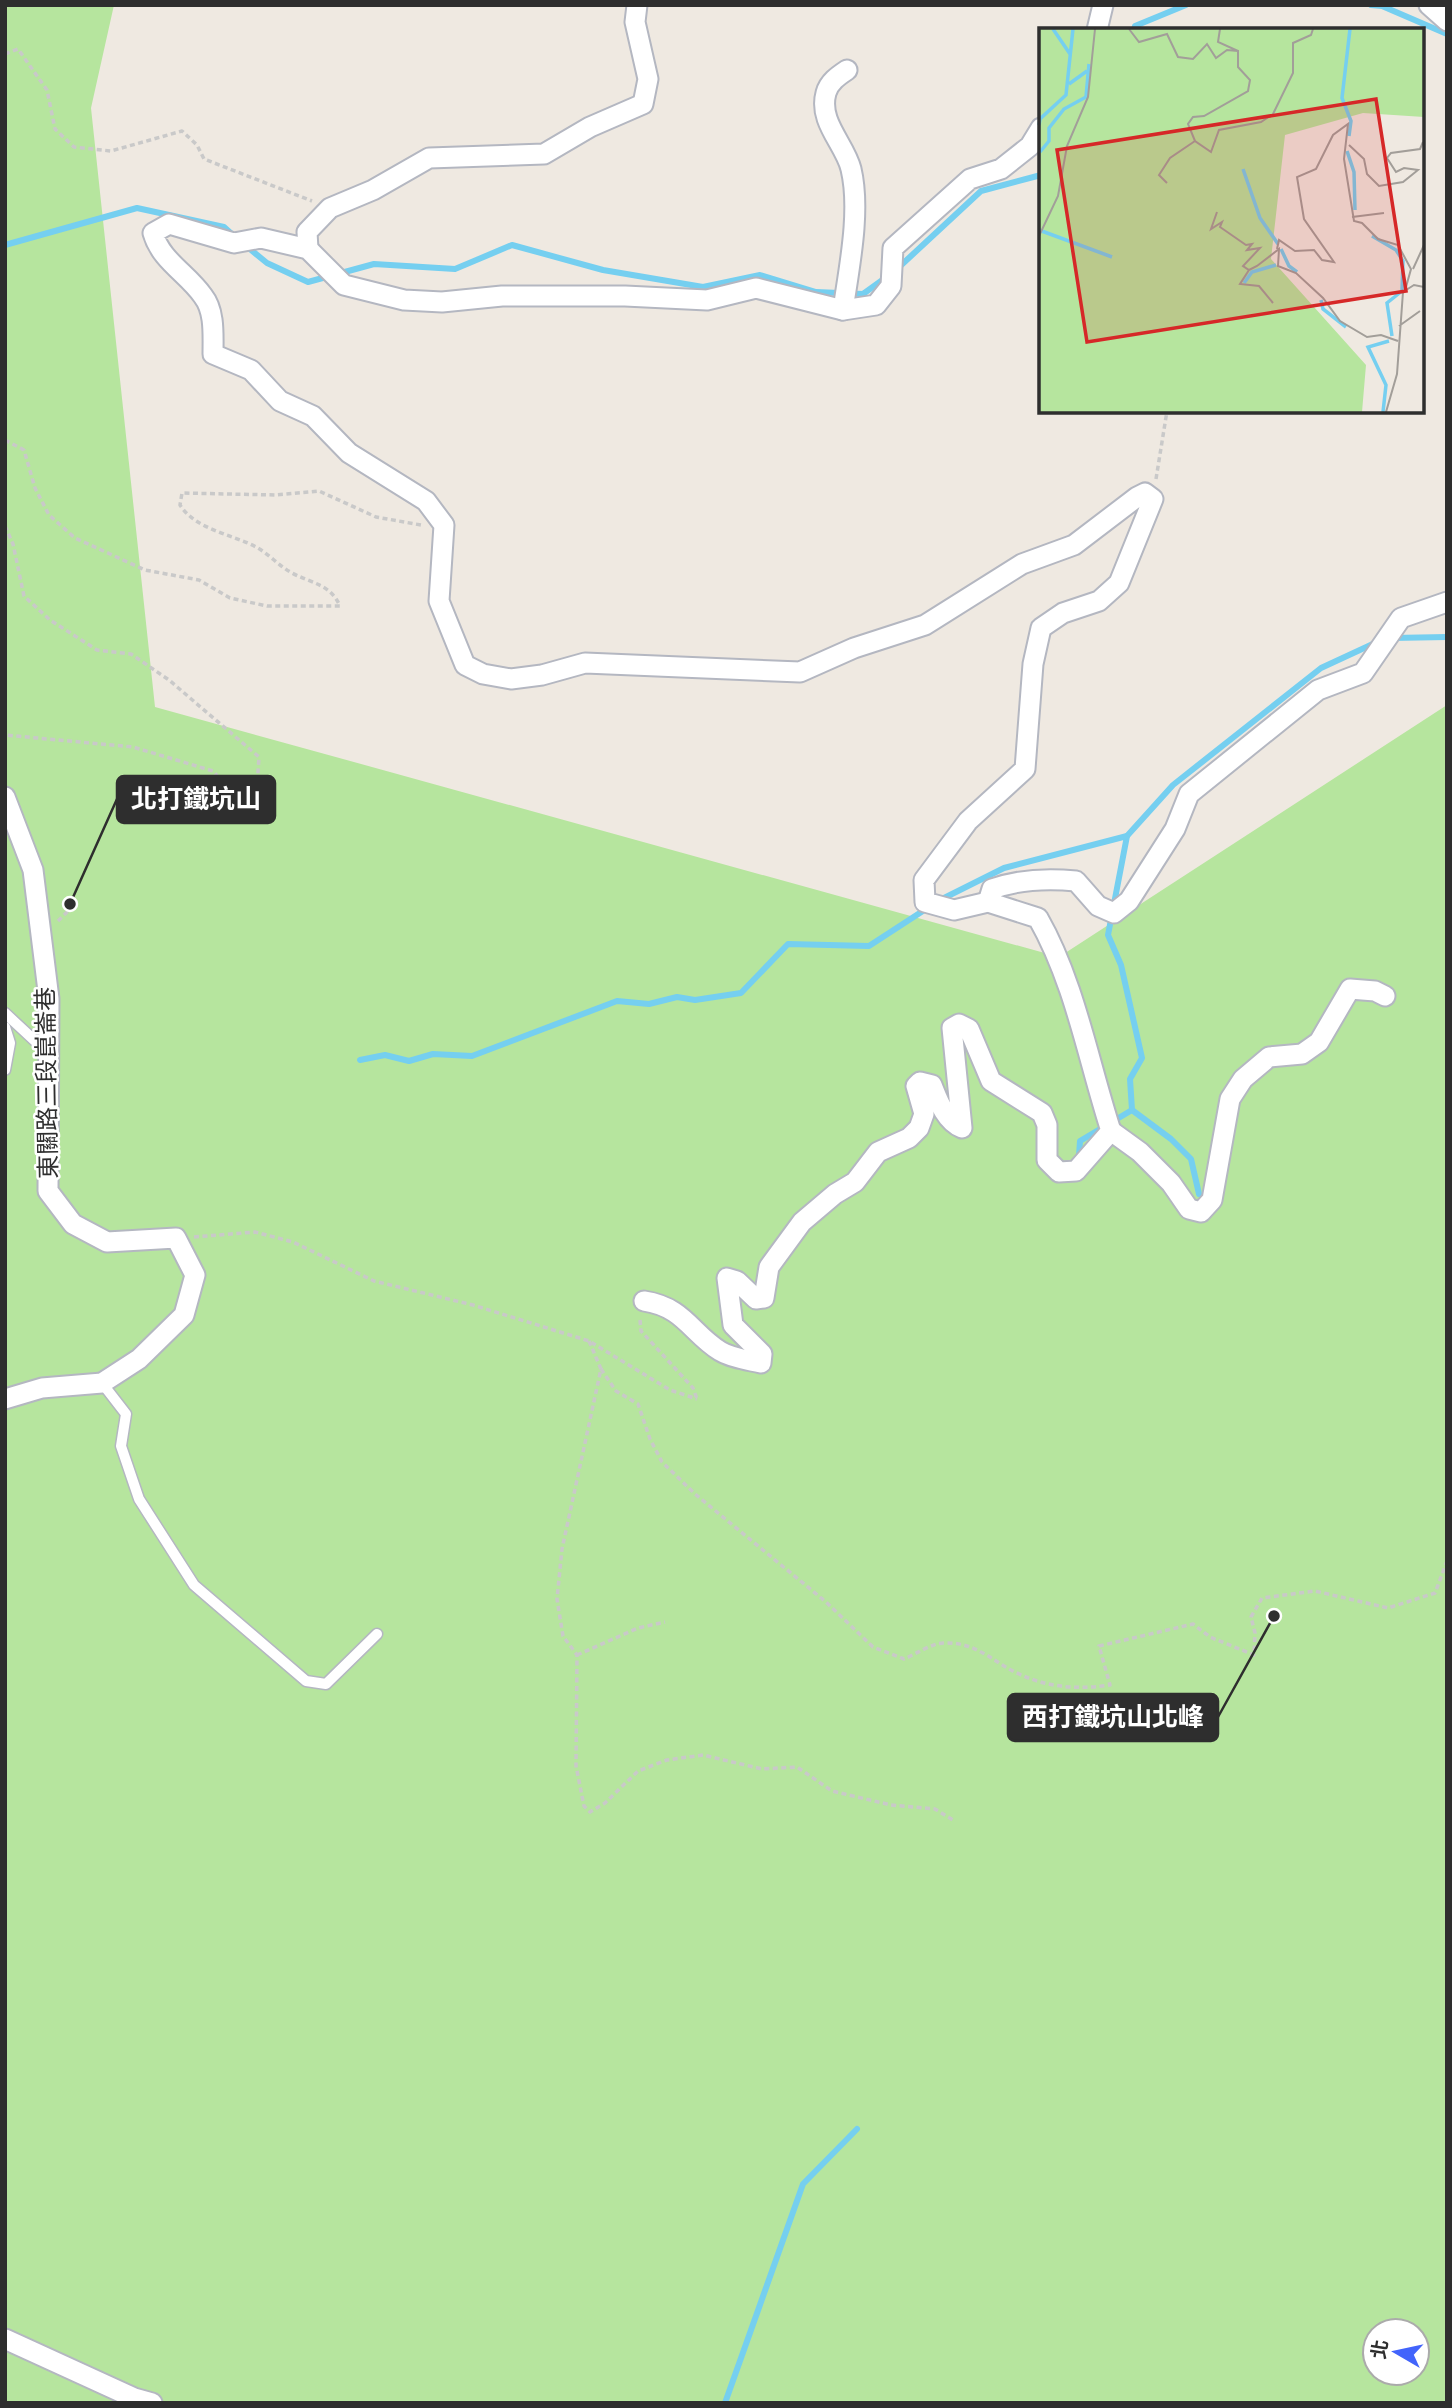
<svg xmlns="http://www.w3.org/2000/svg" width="1452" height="2408" font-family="Rubik,'Noto Sans TC',sans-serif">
<rect width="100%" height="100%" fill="#efe9e1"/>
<!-- green -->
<path fill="#b6e59e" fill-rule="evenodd" d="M5,5H114L91,108L155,707L1059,957L1447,705V2403H5ZM1375,2331H1417V2373H1375Z"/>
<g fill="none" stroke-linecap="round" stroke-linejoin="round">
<!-- stream -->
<g stroke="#75cff0" stroke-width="6">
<polyline points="1371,5 1382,6 1447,34"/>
<polyline points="1134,30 1135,26 1186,5"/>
<polyline points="5,245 137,208 224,227 234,236"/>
<polyline points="245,245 267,263 308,282 374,264 455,269 512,245 603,270 703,287 760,275 816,292 863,294 888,276"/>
<polyline points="897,269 981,191 1041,175"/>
<polyline points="1392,638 1447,637"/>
<polyline points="1127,836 1108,935 1121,965 1142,1058 1130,1079 1132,1110 1171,1139 1191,1159 1199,1194"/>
<polyline points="938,901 1004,868 1127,836 1173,785 1321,668 1375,643"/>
<polyline points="360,1060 385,1055 409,1061 433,1054 472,1056 617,1001 649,1004 677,997 695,1000 741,993 788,944 869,946 929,907"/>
<polyline points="1079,1156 1080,1141 1132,1110"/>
<polyline points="725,2403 803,2184 857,2129"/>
</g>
<defs>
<g id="lane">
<polyline points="5,1013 48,1053"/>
<polyline points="5,1027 10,1043 5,1070"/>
<polyline points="102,1383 126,1414 121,1446 139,1499 194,1585 306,1681 326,1684 377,1634"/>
</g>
<g id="street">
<polyline points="1429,5 1447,21"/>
<polyline points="1097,30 1103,5"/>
<polyline points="308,249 307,232 330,208 373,190 429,158 544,154 590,127 643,104 648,79 635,22 637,5"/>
<path d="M843,310C849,268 861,211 851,169C845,144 818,122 826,93C829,82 838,76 847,70"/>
<polyline points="5,797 33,870 49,999 48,1191 73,1224 107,1242 176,1238 195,1275 184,1315 139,1359 102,1383 42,1388 5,1399"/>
<path d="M988,902L954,910L925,902L924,880L968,821L1025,769L1033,664L1041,628L1063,613L1099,601L1119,583L1153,499L1145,493L1137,497L1074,545L1022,564L925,625L854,648L800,672L585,663L542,675L511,679L483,674L465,665L439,601L444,525L426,501L349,453L313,416L280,401L251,370L213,354C213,335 215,311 203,296C187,273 161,261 153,233L169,224L234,243L261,238L308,249L344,285L404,300L442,302L502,296H625L707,300L756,288L843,310L876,305L891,286L893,248L970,179L1001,169L1030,146L1041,128"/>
<polyline points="1111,1131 1140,1152 1171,1183 1189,1209 1201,1212 1212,1200 1230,1099 1243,1079 1269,1057 1302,1054 1319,1042 1350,989 1375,991 1385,996"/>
<path d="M644,1301C684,1307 691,1333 720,1351C731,1358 748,1360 761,1363L762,1354L733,1325L727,1278L737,1281L756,1299L764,1298L769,1267L802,1222L835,1194L855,1182L878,1152L909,1138L919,1128L924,1114L916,1086L920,1082L932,1085C938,1100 945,1121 962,1128L952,1028L959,1024L969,1029L991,1081L1042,1113L1047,1125V1160L1059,1172L1076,1171L1111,1131C1088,1060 1075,983 1038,918L988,902L992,889C1020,879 1047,878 1076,881L1098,906L1114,913L1129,901L1175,829L1189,794L1318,690L1363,673L1401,618L1447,602"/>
<polyline points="5,2339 134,2398 152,2403"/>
</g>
</defs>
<!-- lane casing -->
<use href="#lane" stroke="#b4b7c1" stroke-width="13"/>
<!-- street casing -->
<use href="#street" stroke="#b4b7c1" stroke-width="23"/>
<!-- path -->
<g stroke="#c9c9c9" stroke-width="3.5" stroke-dasharray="5 3.5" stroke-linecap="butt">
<polyline points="5,54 18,49 47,90 55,129 74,147 111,151 182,131 197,145 204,159 312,201"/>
<path d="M5,440L24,450L35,488L49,515L75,538L145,570L199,580L230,598L267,606H340C330,584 313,584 292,573C279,566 269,554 256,547C232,534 196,530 180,505L182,493L276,495L319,491L376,517L421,525"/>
<polyline points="1156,479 1167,411"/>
<polyline points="5,526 13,544 24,596 50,620 97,650 131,654 169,680 259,757 257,787 246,797 225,785 213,771 133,747 5,735"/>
<polyline points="58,921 71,908"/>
<polyline points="194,1237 255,1232 293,1242 374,1281 473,1305 589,1341 670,1390 697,1399"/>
<polyline points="640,1320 641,1331 693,1388 697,1399"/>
<polyline points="589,1341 601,1369 562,1549 557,1599 563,1636 577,1655 576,1766 584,1806 590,1812 605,1803 638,1771 667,1760 703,1755 762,1769 797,1767 832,1791 891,1805 935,1809 953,1820"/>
<path d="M601,1369L616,1391L638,1404L650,1439L662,1462L695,1494L826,1602L873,1647L904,1659C916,1654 932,1643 944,1643C969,1642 985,1654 1004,1666C1037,1686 1072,1691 1110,1685L1099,1646L1193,1624L1210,1637L1254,1655L1255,1633L1251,1617L1262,1598L1315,1591L1388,1608L1435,1593L1447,1561"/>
<polyline points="577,1655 638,1628 665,1622"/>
</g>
<!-- lane -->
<use href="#lane" stroke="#fff" stroke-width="10"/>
<!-- street -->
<use href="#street" stroke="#fff" stroke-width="19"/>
</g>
<g text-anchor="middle" stroke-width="5" stroke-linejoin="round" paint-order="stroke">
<!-- street labels -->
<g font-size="24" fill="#2e2e2e" stroke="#fff">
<text transform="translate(47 1083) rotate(-91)" y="8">東關路三段崑崙巷</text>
</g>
</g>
<!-- overview -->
<g transform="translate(1039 28)">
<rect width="385" height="385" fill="#efe9e1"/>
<path d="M0,1H385V89L324,85L246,107L232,231L327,337L323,384H0Z" fill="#b6e59e"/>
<path fill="none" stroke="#75cff0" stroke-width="3.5" d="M14,1L31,26M30,56L48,43M0,97L1,91L27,67L34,1M310,108L312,93L303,70L311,1M308,123L315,144L316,182M1,124L10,113V100L25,81L47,69L50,36M204,141L221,190L239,216M0,202L73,229M333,208L357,222L364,233L363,263L348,275L353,308M242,221L250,238L258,244M205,255L213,244L237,237M282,272L284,281L307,299M344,384L347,357L329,319L350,313"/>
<path fill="none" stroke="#a29e99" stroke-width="2" d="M90,1L100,14L128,6L139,29L154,31L168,16L177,30L188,22L199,23V39L211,52L209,63L165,88L154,89L149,96L156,113L172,124L180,102L222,94L234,86L254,45V15L272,7L274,1M181,1L179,14L199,23M310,117L325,131L328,146L340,158L364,154L379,142L365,140L357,144L348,130L352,125L381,121L384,114M128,155L120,147L131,130L156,113M178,184L172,201L183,194L181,199L207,217L213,216L208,222L221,220L204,238L210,242L218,238L240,221L239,238L257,245L284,270L301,293L328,309L342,307L359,313M313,189L345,185M0,208L19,168L28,118L49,69L56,1M238,221L240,212L256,223L275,222L283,232L295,234L265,191L258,149L277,141L294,107L309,96L305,131L315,193L323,195L339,211L359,217L372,241L367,259M374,241L385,217M210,242L201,256L220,258L234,275M360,298L381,283M347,384L358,346L364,264L375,257L385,259"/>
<path fill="#d62828" fill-opacity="0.15" stroke="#d62828" stroke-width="3.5" d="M337,71L367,263L48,314L18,122Z"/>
<rect width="385" height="385" fill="none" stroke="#2e2e2e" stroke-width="3.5"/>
</g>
<!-- callouts -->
<path fill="none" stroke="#2e2e2e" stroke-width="2.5" d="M70 904L117 799M1274 1616L1218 1717"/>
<g fill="#2e2e2e" stroke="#fff" stroke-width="2.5">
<circle cx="70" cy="904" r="7"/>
<circle cx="1274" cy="1616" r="7"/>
</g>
<g fill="#2e2e2e" stroke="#2e2e2e" stroke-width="2.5">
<rect x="117" y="776" width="158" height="47" rx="7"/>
<rect x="1008" y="1694" width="210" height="47" rx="7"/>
</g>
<g font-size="26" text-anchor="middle" font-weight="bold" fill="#fff">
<text x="196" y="808">北打鐵坑山</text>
<text x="1113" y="1726">西打鐵坑山北峰</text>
</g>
<!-- border -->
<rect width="1452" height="2408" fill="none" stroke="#2e2e2e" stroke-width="14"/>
<!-- north arrow -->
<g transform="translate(1396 2352) rotate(279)"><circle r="33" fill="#ffffff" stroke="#ababab" stroke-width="2"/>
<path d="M0-5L12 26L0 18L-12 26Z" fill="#4264fb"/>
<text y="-10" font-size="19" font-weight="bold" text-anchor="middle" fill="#2e2e2e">北</text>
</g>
</svg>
